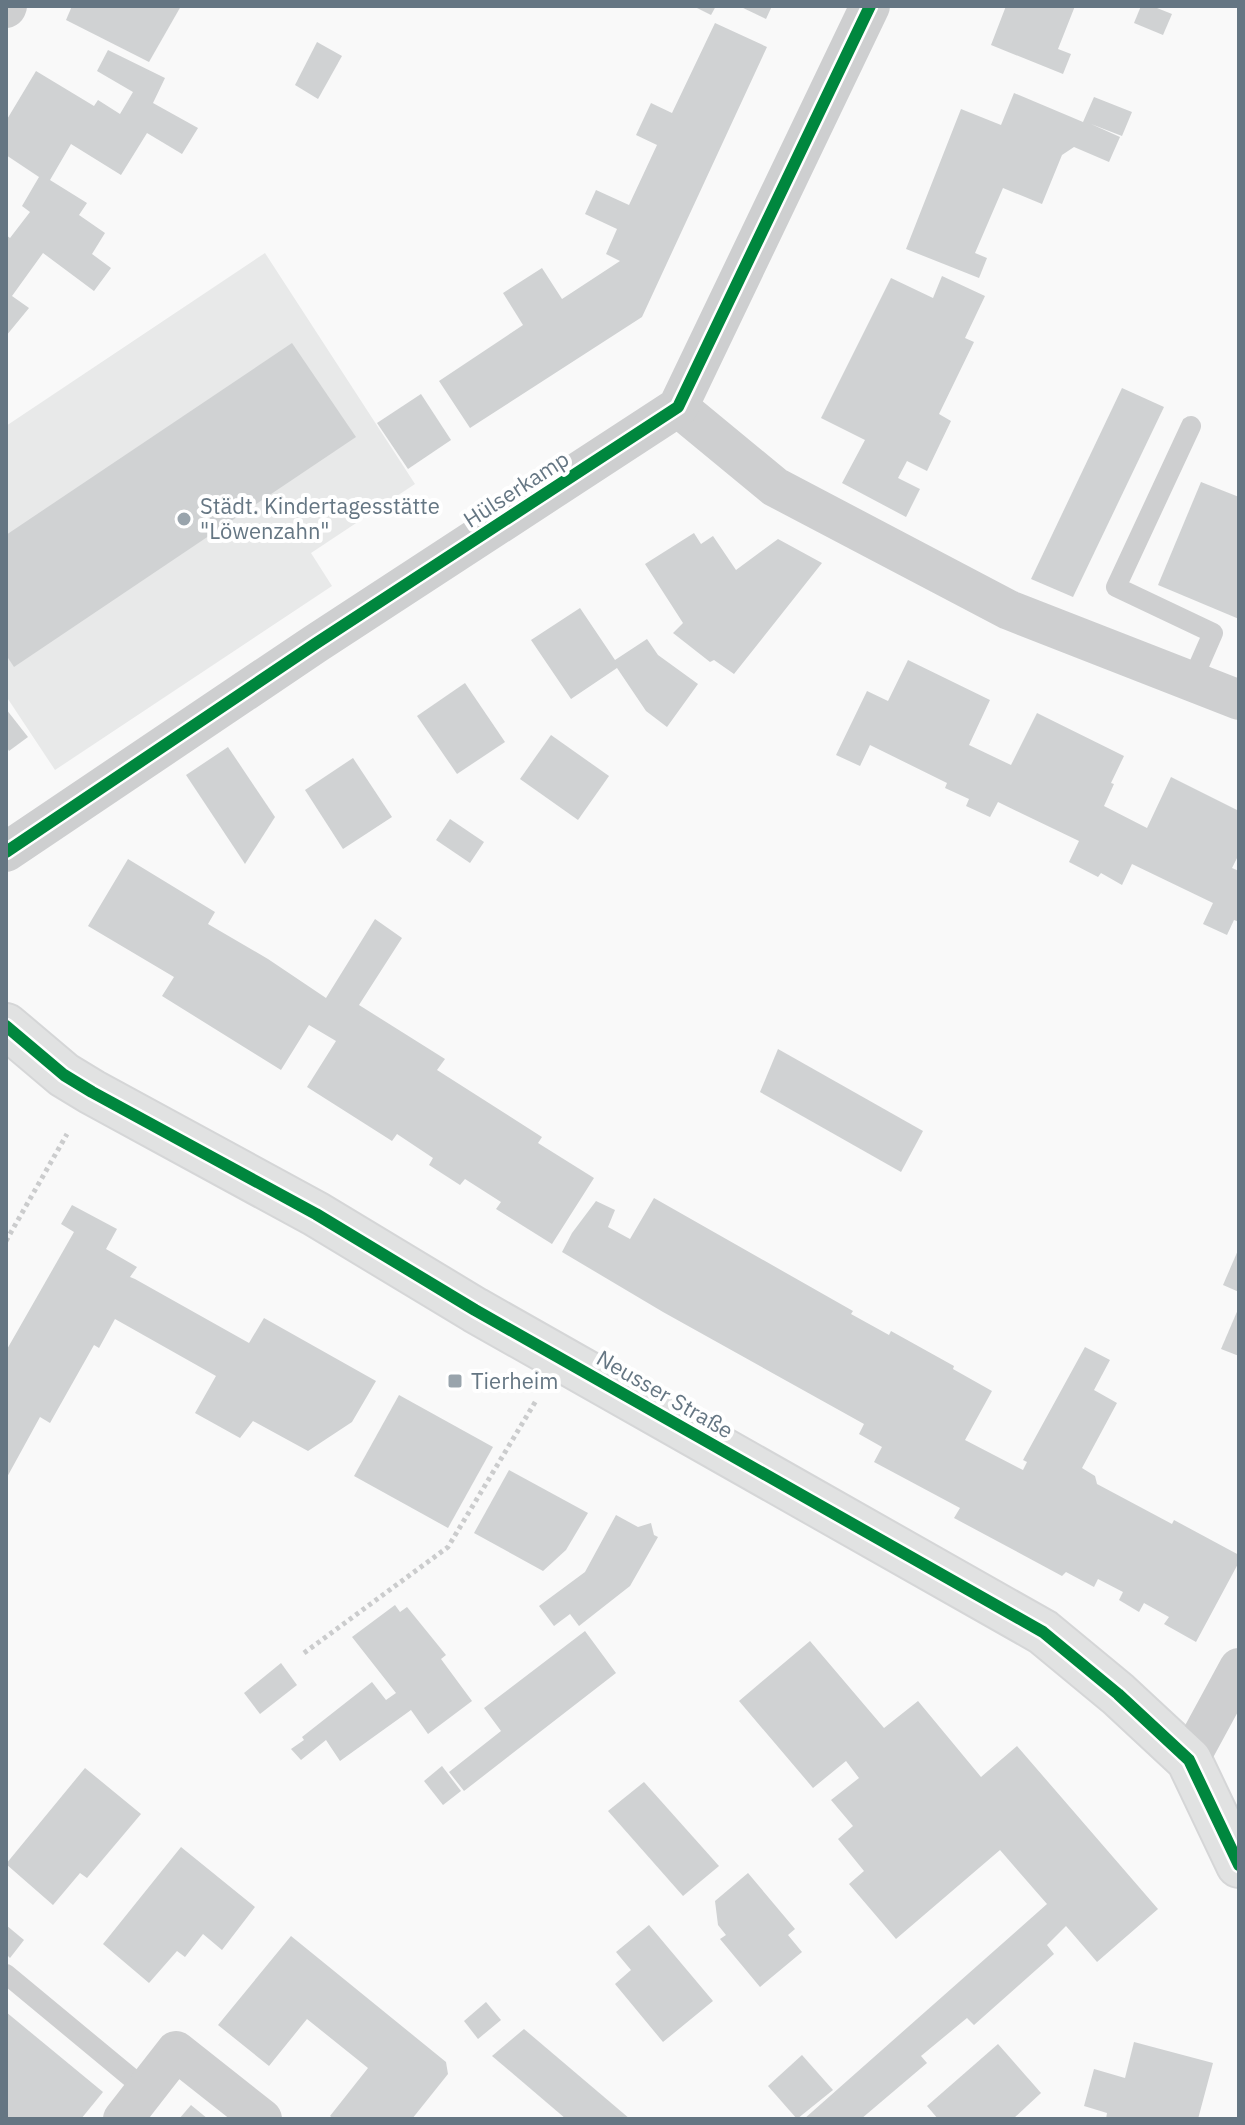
<svg xmlns="http://www.w3.org/2000/svg" width="1245" height="2125" font-family="'IBM Plex Sans',sans-serif">
<rect width="100%" height="100%" fill="#f9f9f9"/>
<!-- built -->
<polygon fill="#e8e9e9" points="265,253 415,484 311,553 332,586 55,770 6,696 6,426"/>
<!-- building -->
<g fill="#d0d2d3">
<polygon points="72,6 181,6 149,62 66,20"/>
<polygon points="693,6 716,6 711,15"/>
<polygon points="739,6 772,6 766,19"/>
<polygon points="1006,6 1075,6 1058,49 1071,54 1063,74 991,45"/>
<polygon points="1141,6 1152,6 1172,14 1163,35 1134,23"/>
<polygon points="715,23 767,47 642,317 470,428 439,381 523,325 503,293 542,268 562,299 620,261 606,254 617,229 585,214 596,190 629,205 657,145 636,135 651,103 672,113"/>
<polygon points="317,42 342,56 318,99 295,85"/>
<polygon points="108,50 165,78 153,103 198,128 182,154 147,133 121,175 71,144 50,180 87,203 79,215 105,233 92,254 111,268 94,291 43,253 12,296 29,308 6,336 6,235 10,238 30,212 22,206 39,177 6,155 6,121 36,71 94,106 98,100 120,114 133,92 97,71"/>
<polygon points="1014,93 1083,122 1094,97 1132,112 1122,136 1091,124 1120,137 1109,162 1074,147 1062,155 1042,204 1003,188 975,253 987,258 979,278 906,249 961,109 1001,125"/>
<polygon points="942,276 985,296 965,338 974,342 939,414 951,421 927,471 907,461 898,478 920,489 906,517 842,483 865,440 821,418 891,278 933,298"/>
<polygon points="292,343 356,437 14,667 6,655 6,535"/>
<polygon points="1122,388 1164,407 1073,597 1031,579"/>
<polygon points="421,394 451,440 408,469 377,423"/>
<polygon points="1201,482 1239,497 1239,619 1158,585"/>
<polygon points="694,533 701,544 713,536 736,570 778,539 822,563 734,674 714,660 710,662 673,633 683,623 645,564"/>
<polygon points="580,608 615,660 647,639 658,655 698,684 667,727 646,711 617,668 571,699 531,640"/>
<polygon points="908,660 990,700 969,745 1011,765 1037,713 1124,756 1111,783 1114,784 1104,806 1147,828 1171,777 1239,811 1239,854 1232,868 1239,871 1239,922 1234,920 1227,935 1203,924 1213,903 1132,864 1122,885 1101,873 1098,877 1069,862 1079,841 998,802 990,817 966,806 969,799 945,788 947,783 870,745 860,766 836,755 867,691 888,701"/>
<polygon points="465,683 505,742 457,774 417,716"/>
<polygon points="6,709 28,737 9,751 6,746"/>
<polygon points="551,735 609,776 578,820 520,779"/>
<polygon points="228,747 275,817 245,864 186,775"/>
<polygon points="353,758 392,817 343,849 305,790"/>
<polygon points="450,819 484,842 470,863 436,840"/>
<polygon points="128,859 215,912 208,924 268,959 326,998 375,919 402,938 359,1005 445,1059 437,1070 542,1137 538,1143 594,1178 552,1244 496,1209 501,1202 465,1179 460,1185 429,1165 433,1158 397,1134 392,1141 307,1087 336,1041 309,1025 281,1070 162,996 174,977 88,926"/>
<polygon points="778,1049 923,1131 901,1172 760,1092"/>
<polygon points="654,1198 853,1311 851,1314 889,1335 891,1331 954,1366 953,1369 992,1391 965,1440 1023,1470 1027,1462 1023,1460 1085,1347 1110,1360 1094,1390 1117,1403 1082,1468 1095,1476 1097,1484 1172,1524 1174,1520 1239,1555 1239,1562 1196,1642 1164,1624 1169,1617 1144,1603 1139,1612 1119,1600 1123,1592 1098,1579 1094,1587 1066,1572 1062,1576 954,1518 960,1508 874,1462 882,1447 859,1434 864,1424 663,1312 562,1252 572,1233 596,1201 615,1210 608,1227 630,1239"/>
<polygon points="72,1205 117,1229 106,1249 137,1267 130,1277 135,1279 249,1343 264,1318 376,1381 352,1422 308,1451 253,1421 240,1438 195,1413 216,1376 115,1319 99,1348 94,1345 50,1423 40,1417 6,1479 6,1351 74,1232 61,1224"/>
<polygon points="1239,1248 1239,1292 1223,1285"/>
<polygon points="1239,1307 1239,1356 1221,1349"/>
<polygon points="399,1395 493,1447 448,1528 354,1476"/>
<polygon points="509,1470 588,1513 566,1550 543,1571 474,1533"/>
<polygon points="616,1515 638,1527 651,1523 654,1535 658,1537 630,1586 579,1626 570,1614 554,1626 539,1606 585,1572"/>
<polygon points="395,1605 400,1612 407,1607 446,1655 441,1659 472,1701 428,1734 411,1710 340,1761 326,1740 301,1760 291,1749 304,1740 302,1737 372,1682 386,1700 396,1693 352,1637"/>
<polygon points="585,1631 616,1673 464,1791 449,1772 501,1731 484,1708"/>
<polygon points="810,1641 884,1728 918,1701 981,1777 1017,1746 1158,1909 1097,1962 1066,1926 1047,1945 1054,1954 974,2025 967,2018 921,2056 927,2063 861,2119 804,2119 1047,1904 1000,1850 896,1939 849,1884 864,1871 838,1839 853,1826 831,1800 859,1778 846,1761 813,1788 739,1701"/>
<polygon points="281,1663 297,1685 260,1714 244,1693"/>
<polygon points="442,1766 461,1791 443,1805 424,1781"/>
<polygon points="85,1768 141,1814 87,1878 80,1873 53,1905 6,1864"/>
<polygon points="644,1782 719,1866 683,1896 608,1811"/>
<polygon points="181,1847 255,1907 222,1950 203,1934 185,1957 177,1951 149,1983 103,1944"/>
<polygon points="748,1873 795,1929 788,1935 802,1952 760,1987 720,1939 726,1935 718,1925 715,1901"/>
<polygon points="6,1925 24,1940 10,1958 6,1954"/>
<polygon points="649,1925 713,2001 663,2042 615,1984 631,1970 616,1952"/>
<polygon points="291,1936 446,2062 448,2074 412,2119 334,2119 330,2116 368,2068 307,2019 269,2066 218,2025"/>
<polygon points="486,2002 501,2020 478,2039 464,2021"/>
<polygon points="6,2012 103,2092 81,2119 6,2119"/>
<polygon points="524,2029 630,2119 566,2119 492,2056"/>
<polygon points="1134,2042 1213,2063 1198,2119 1106,2119 1107,2113 1084,2106 1094,2069 1125,2078"/>
<polygon points="998,2044 1041,2093 1013,2119 938,2119 927,2106"/>
<polygon points="802,2055 833,2090 797,2119 768,2086"/>
<polygon points="191,2105 208,2119 179,2119"/>
</g>
<g fill="none" stroke-linecap="round" stroke-linejoin="round">
<defs>
<polyline id="secondary" points="6,1026 64,1075 92,1092 316,1214 475,1310 1043,1632 1118,1694 1189,1760 1239,1865"/>
</defs>
<!-- secondary casing -->
<use href="#secondary" stroke="#d5d6d7" stroke-width="48"/>
<!-- path -->
<g stroke="#cbcccd" stroke-width="5" stroke-dasharray="4 4" stroke-linecap="butt">
<polyline points="6,1241 67,1134"/>
<polyline points="304,1653 448,1547 537,1399"/>
</g>
<!-- lane -->
<g stroke="#cecfd0" stroke-width="20">
<polyline points="1191,426 1116,587 1213,633 1192,681"/>
<polyline points="6,1974 146,2090"/>
</g>
<!-- street -->
<g stroke="#cecfd0" stroke-width="40">
<polyline points="6,8 7,6"/>
<polyline points="678,407 775,487 1009,610 1239,700"/>
<polyline points="6,852 315,644 678,407 870,6"/>
<polyline points="1189,1760 1239,1668"/>
<polyline points="123,2119 176,2051 262,2119"/>
</g>
<!-- secondary -->
<use href="#secondary" stroke="#e1e2e2" stroke-width="44"/>
<defs>
<g id="cycleway">
<polyline points="6,852 315,644 678,407 870,6"/>
<polyline points="6,1026 64,1075 92,1092 316,1214 475,1310 1043,1632 1118,1694 1189,1760 1239,1865"/>
</g>
</defs>
<!-- cycleway casing -->
<use href="#cycleway" stroke="#fff" stroke-width="17"/>
<!-- cycleway -->
<use href="#cycleway" stroke="#00873e" stroke-width="12"/>
</g>
<!-- markers -->
<g fill="#99a4ac" stroke="#fff" stroke-width="3">
<circle cx="184" cy="519" r="8"/>
<rect x="447" y="1373" width="16" height="16" rx="4"/>
</g>
<g text-anchor="middle" stroke-width="8" stroke-linejoin="round" paint-order="stroke">
<!-- street labels -->
<g font-size="22" fill="#657683" stroke="#fff">
<text transform="translate(516 489) rotate(-33)" y="8">Hülserkamp</text>
<text transform="translate(665 1394) rotate(30)" y="8">Neusser Straße</text>
</g>
<!-- poi labels -->
<g font-size="22" fill="#657683" stroke="#fff" text-anchor="start">
<text x="200" y="514">Städt. Kindertagesstätte<tspan x="200" dy="25">"Löwenzahn"</tspan></text>
<text x="471" y="1389">Tierheim</text>
</g>
</g>
<!-- border -->
<rect width="1245" height="2125" fill="none" stroke="#657683" stroke-width="16"/>
</svg>
